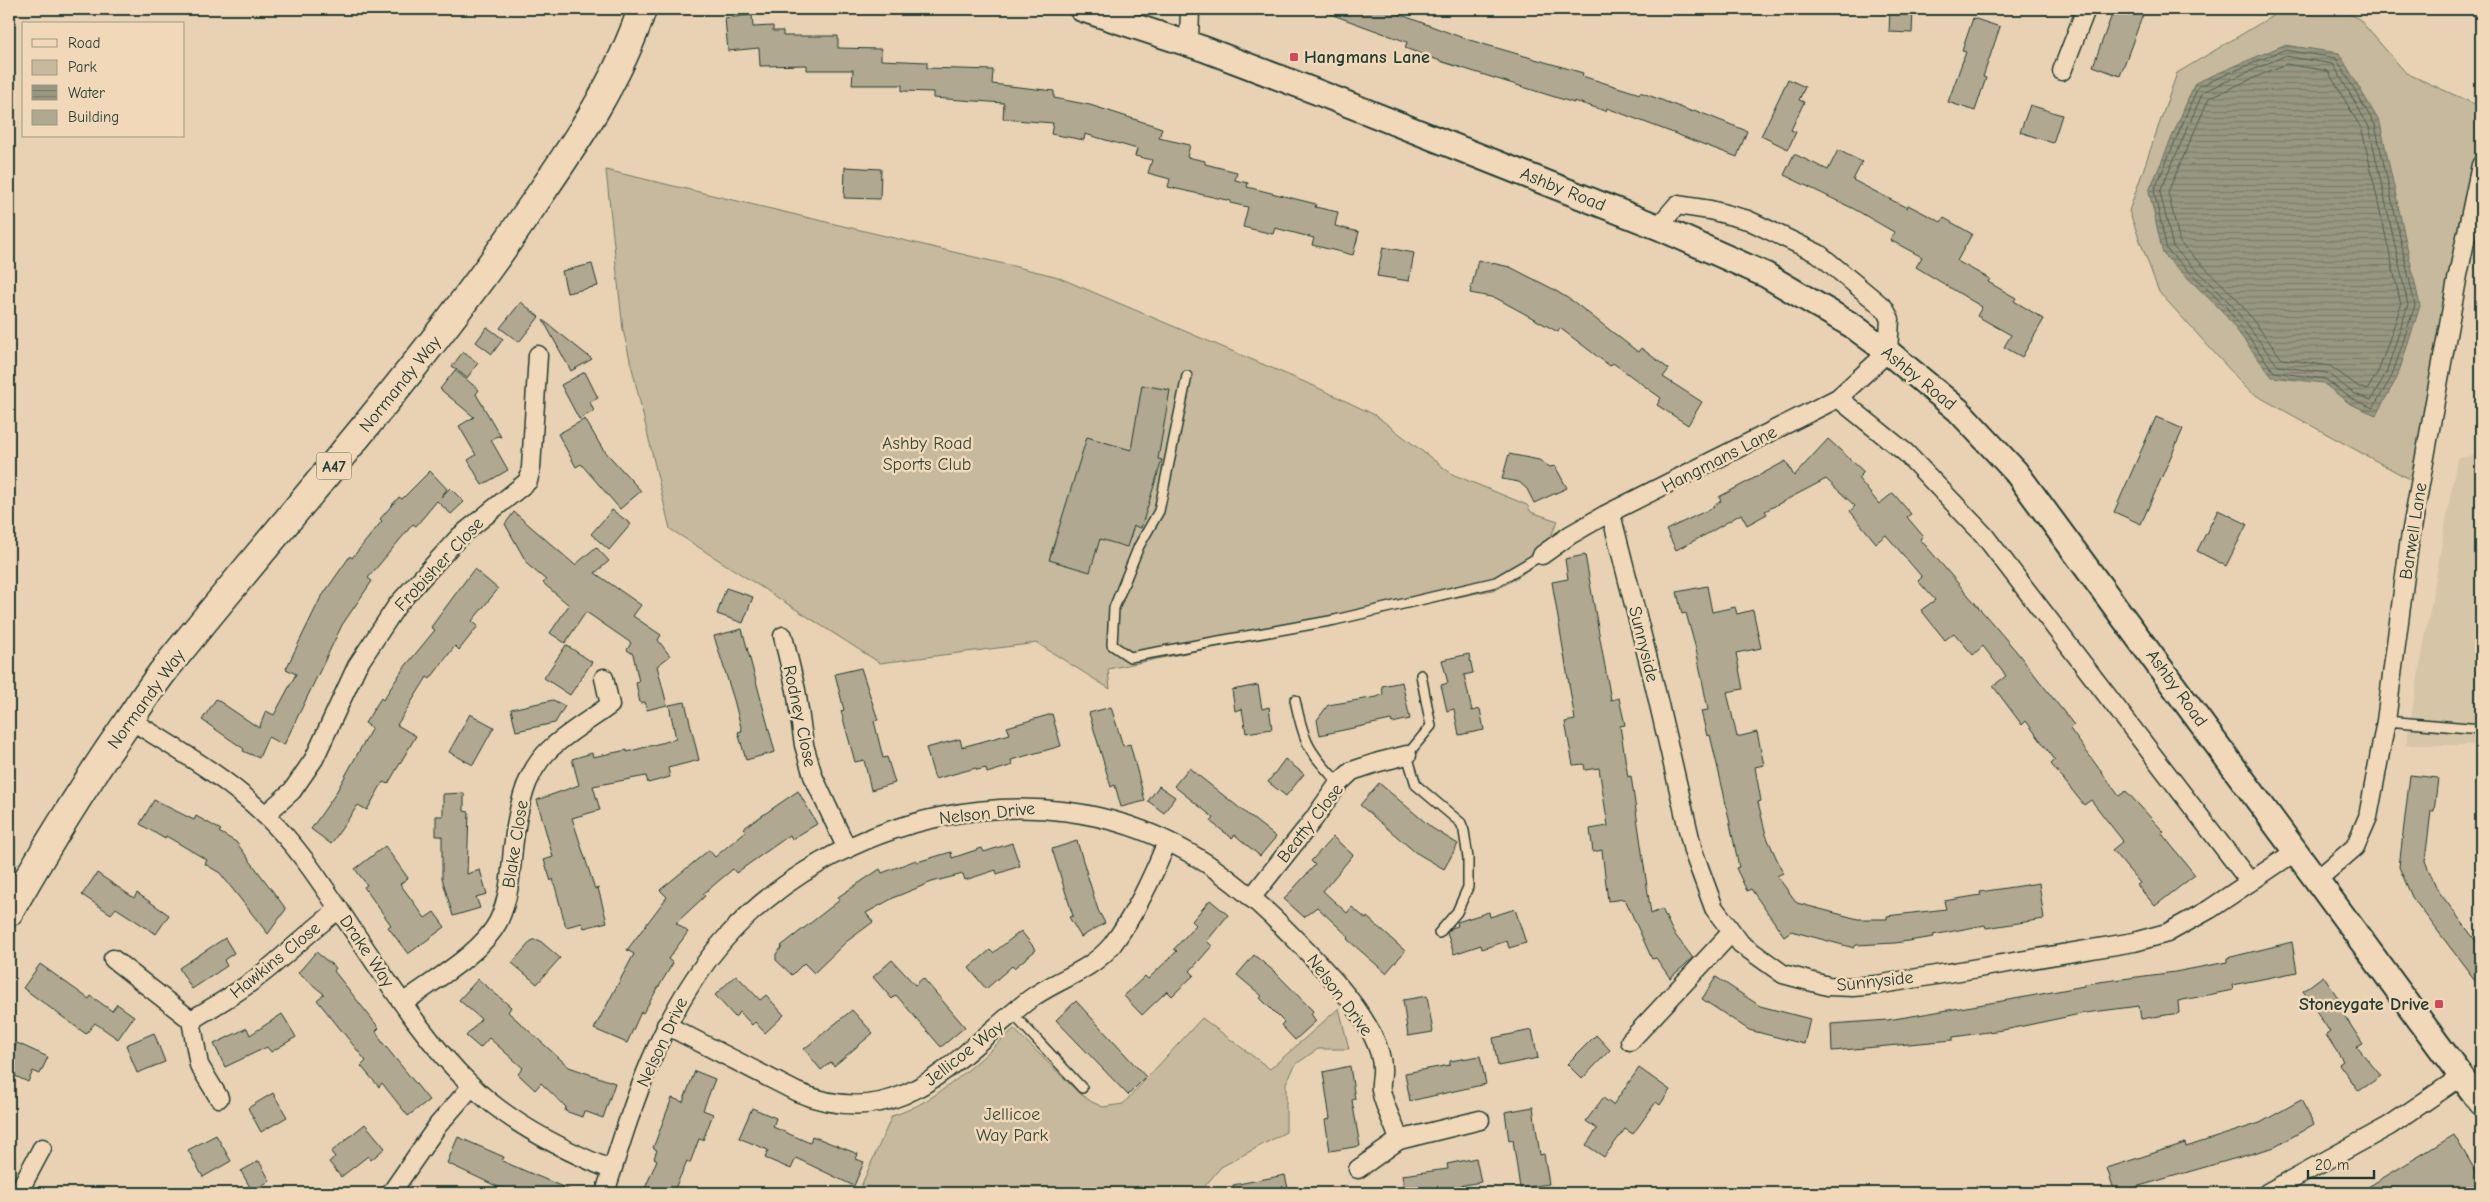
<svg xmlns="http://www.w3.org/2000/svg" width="2490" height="1202" font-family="'Comic Neue',sans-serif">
<defs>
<pattern id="water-rules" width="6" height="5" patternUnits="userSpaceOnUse" patternTransform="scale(1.25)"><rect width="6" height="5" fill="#989780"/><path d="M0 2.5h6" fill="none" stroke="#7b7c6a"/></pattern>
</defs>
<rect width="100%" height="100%" fill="#e8d2b3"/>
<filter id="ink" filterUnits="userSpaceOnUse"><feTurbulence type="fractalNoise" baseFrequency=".02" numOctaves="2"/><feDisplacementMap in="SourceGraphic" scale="10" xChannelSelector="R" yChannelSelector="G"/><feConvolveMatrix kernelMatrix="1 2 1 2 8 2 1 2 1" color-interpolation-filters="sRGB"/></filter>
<g filter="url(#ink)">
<!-- built -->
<polygon fill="#d7c5a8" points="2481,455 2481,745 2406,745 2457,458"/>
<!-- green -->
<g fill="#c6b99d" stroke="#727b68">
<polygon points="2284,9 2341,9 2359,19 2406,73 2481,107 2481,165 2420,485 2250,392 2159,292 2129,211 2177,73"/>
<path d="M606,170L1055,276L1314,386L1375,415L1452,474L1527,505L1531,512L1558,521C1540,559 1536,569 1497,589L1108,669L1110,689L1037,643L880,663L670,529L623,330Z"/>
<path d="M1339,1008L1349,1049H1318L1296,1064L1286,1083V1132L1221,1167L1199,1193H858L892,1116C938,1102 979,1060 1014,1029L1079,1093L1092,1102L1103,1107L1123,1104L1202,1018L1270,1069Z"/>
</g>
<!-- water -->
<polygon fill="url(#water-rules)" stroke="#687362" points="2284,45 2339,53 2380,123 2420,306 2397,378 2376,415 2350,404 2323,383 2272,377 2223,312 2163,254 2149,191 2195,83"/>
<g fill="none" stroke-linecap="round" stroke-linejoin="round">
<!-- shore -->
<g stroke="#4f6152" stroke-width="1">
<polygon points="2284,50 2336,58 2375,125 2415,305 2392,376 2373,408 2352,399 2325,379 2274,372 2227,308 2167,250 2154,191 2198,87"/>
<polygon points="2285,56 2333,64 2369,127 2408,305 2386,373 2371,400 2355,394 2327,373 2278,366 2231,304 2173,247 2160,192 2203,92"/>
<polygon points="2286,64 2328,71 2362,130 2401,305 2379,370 2367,390 2359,387 2330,366 2282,359 2237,299 2180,243 2168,192 2209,98"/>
</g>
</g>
<!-- building -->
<g fill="#b0a890" stroke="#1f3d34">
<polygon points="1323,9 1398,9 1396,13 1466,39 1583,73 1582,76 1640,94 1640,92 1693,112 1694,110 1747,131 1737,157 1607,108 1606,111 1574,101 1574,103 1443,62 1405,48 1407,42 1322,11"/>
<polygon points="1890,9 1913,9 1912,33 1889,32"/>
<polygon points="2114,9 2145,9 2120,76 2093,66"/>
<polygon points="752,15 753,27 773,26 773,31 783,31 783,36 838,36 838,48 881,49 881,60 927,62 927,68 993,70 992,84 1054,91 1054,98 1090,105 1162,128 1159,138 1190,145 1187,157 1205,161 1205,164 1237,172 1235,180 1248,183 1247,187 1316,204 1315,207 1338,212 1335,226 1359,232 1353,255 1312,245 1314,238 1275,228 1273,234 1243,227 1248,207 1230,203 1231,201 1168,187 1170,179 1148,173 1152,160 1135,156 1137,149 1085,134 1084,140 1051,134 1053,123 1003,119 1004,103 933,98 933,92 902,91 902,85 852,85 853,70 807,70 807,65 760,66 759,48 728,51 725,18"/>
<polygon points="1973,18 2000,27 1983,77 1986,78 1975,111 1948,102 1966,52 1962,51"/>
<polygon points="1788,79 1805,87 1799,100 1804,102 1791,130 1796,132 1788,149 1761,136"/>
<polygon points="2030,105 2062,115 2053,143 2020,132"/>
<polygon points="1838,150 1862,162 1853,180 1907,208 1908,205 1941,222 1944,218 1972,234 1957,261 1990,279 1988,282 2016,298 2014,301 2044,319 2022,357 2004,347 2011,335 1977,316 1982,307 1916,267 1922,257 1890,240 1894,232 1854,209 1784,175 1794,154 1828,170"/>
<polygon points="845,167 881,169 880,199 844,198"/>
<polygon points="1383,247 1414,253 1409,281 1377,276"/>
<polygon points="1478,260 1510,267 1551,288 1574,302 1638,352 1641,348 1669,369 1663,377 1702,402 1688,425 1657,405 1661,398 1613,363 1610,366 1560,328 1558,332 1496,298 1470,293"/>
<polygon points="592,264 598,286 567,293 562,271"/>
<polygon points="521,302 539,317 519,342 500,328"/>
<polygon points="543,320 592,359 571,371"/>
<polygon points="487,327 503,339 492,354 476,342"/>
<polygon points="463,352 478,363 467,378 452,366"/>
<polygon points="455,370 479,390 476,394 501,437 497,436 491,440 508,470 482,485 468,460 476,455 459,426 474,417 440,389"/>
<polygon points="585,372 598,398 590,402 594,411 579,419 561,385"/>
<polygon points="1142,385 1170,390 1158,459 1162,460 1141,528 1134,526 1127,547 1100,539 1090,572 1049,560 1087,437 1131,450"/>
<polygon points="2156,417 2183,429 2141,524 2114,512"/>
<polygon points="585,419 602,448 641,491 620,509 581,464 576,467 558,434"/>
<polygon points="1828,439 1864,472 1858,478 1879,504 1893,493 1911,514 1907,517 1923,536 1920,539 2016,651 2074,725 2070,729 2119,796 2126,791 2164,832 2162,834 2195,875 2155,906 2137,885 2140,883 2112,850 2123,841 2091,800 2084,805 2051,764 2055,760 2026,721 2022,725 1993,686 2006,676 1983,646 1973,655 1954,633 1945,640 1921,610 1935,600 1918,581 1922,577 1886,535 1876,543 1850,511 1855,506 1826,479 1765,511 1767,514 1747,525 1741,514 1707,534 1676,550 1666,530 1714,507 1713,506 1721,501 1719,497 1786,461 1794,476"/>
<polygon points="1509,454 1539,460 1550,467 1555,466 1567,488 1534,503 1527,489 1519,482 1502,479"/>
<polygon points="430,471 447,489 441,497 450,488 464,502 451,514 437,501 416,526 413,524 368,578 372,581 342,625 284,745 268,737 259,758 243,751 244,749 202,720 216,699 259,728 266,711 274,715 296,674 286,669 320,599 350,556 352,558 382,521 380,519 399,497 402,499"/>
<polygon points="612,510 631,524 609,550 591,534"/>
<polygon points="2218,510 2247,524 2226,566 2197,551"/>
<polygon points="514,512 575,565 596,547 609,561 595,573 641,605 633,616 661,635 658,640 670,656 657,666 667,705 647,710 645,702 640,703 636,683 639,682 633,654 627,650 631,643 592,616 586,612 565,643 550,633 569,605 543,583 546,580 528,565 505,524"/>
<polygon points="1585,555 1611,700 1619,698 1625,725 1620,726 1628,777 1631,776 1651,914 1662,909 1673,932 1693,958 1670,978 1656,958 1652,959 1625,899 1608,901 1602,850 1593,852 1590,829 1608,826 1599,768 1585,770 1584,764 1573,765 1565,722 1575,720 1552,582 1568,579 1565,559"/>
<polygon points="474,569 498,589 472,621 478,626 459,650 455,646 430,679 427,677 397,725 416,736 388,784 383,782 367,810 358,805 331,844 311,829 334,796 372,728 365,723 381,698 383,700 403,669 435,630 431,627"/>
<polygon points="1707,586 1712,612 1735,607 1737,614 1753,610 1761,648 1736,653 1743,689 1727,692 1737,737 1757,732 1764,765 1755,767 1761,801 1758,802 1766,835 1783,873 1777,876 1797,903 1858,919 1887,919 1887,916 1946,909 1944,901 1981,895 1980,892 2039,883 2044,919 1986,928 1985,925 1933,935 1934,937 1895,943 1856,945 1854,948 1791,931 1784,936 1751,889 1747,891 1736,868 1739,867 1723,790 1710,735 1707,736 1701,711 1708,710 1696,649 1686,613 1682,614 1677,592"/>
<polygon points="726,588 753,597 743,623 717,614"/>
<polygon points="742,629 775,752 746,760 738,732 742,731 734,700 714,636"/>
<polygon points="566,645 592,662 570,695 544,678"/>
<polygon points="1469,654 1473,673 1464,675 1472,711 1480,709 1484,730 1459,735 1454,709 1447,711 1441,685 1448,683 1442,660"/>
<polygon points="861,668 878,720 874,721 883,758 887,757 895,783 871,790 864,760 855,762 841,711 844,710 835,674"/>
<polygon points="1402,682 1410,719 1392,723 1391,720 1320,735 1317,720 1328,705 1377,697 1383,694 1382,686"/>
<polygon points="1258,685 1262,709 1269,707 1272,729 1246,733 1242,709 1235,711 1232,690"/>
<polygon points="553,700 565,706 555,723 516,731 511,709"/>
<polygon points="685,702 699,760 668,768 670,777 648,783 646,776 593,786 600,810 572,818 595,889 598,888 607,922 584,928 582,923 566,927 553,879 551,881 544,860 553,857 537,800 579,785 572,759 592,753 593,757 627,750 627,752 676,739 669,705"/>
<polygon points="1111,707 1123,746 1130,744 1145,801 1121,807 1115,785 1111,787 1089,713"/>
<polygon points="470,714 494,727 473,765 449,752"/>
<polygon points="1052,714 1061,746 1011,760 1013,765 987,773 986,768 977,770 976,768 935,779 926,748 960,739 962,747 1010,734 1007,727"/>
<polygon points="1285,759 1304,774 1286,796 1268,782"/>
<polygon points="1189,768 1276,837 1260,856 1235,835 1232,838 1211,822 1214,818 1174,786"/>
<polygon points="2410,775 2438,778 2434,811 2431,811 2425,861 2437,889 2481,948 2481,988 2412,897 2399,867"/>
<polygon points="1379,783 1432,828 1458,844 1444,869 1415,852 1360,805"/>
<polygon points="1159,786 1175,797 1164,813 1148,801"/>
<polygon points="798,791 817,824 792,839 790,835 736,873 733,869 703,894 705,896 676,923 688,932 668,959 673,963 643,1013 641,1012 627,1043 594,1029 634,954 627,950 667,897 660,890 709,850 715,857 746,831 744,828"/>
<polygon points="464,793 464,811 469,812 467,874 480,870 487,894 476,897 480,908 453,916 442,878 442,836 436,836 436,816 443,816 443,794"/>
<polygon points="154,800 194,820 196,816 221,830 219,832 236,842 286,909 268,934 220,873 205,864 207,860 166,836 165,839 140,824"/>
<polygon points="1333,837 1353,855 1323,891 1347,913 1352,907 1366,919 1367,917 1405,951 1386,973 1347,939 1349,937 1317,907 1304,917 1284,899 1315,865 1311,861"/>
<polygon points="1077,841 1098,910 1105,923 1081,937 1069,917 1073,916 1052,849"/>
<polygon points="1012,843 1020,866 997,874 996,870 965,880 963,874 932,882 895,897 866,913 873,922 846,942 814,973 804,963 792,975 776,960 776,954 782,947 781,946 840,900 838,897 880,869 882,873 916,860 917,862 951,852 952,858 982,848 984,852"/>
<polygon points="385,846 408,878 400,884 425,918 434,912 445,927 408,954 388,927 391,925 364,887 367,885 355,869"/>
<polygon points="97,873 134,898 137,893 169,915 156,934 116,908 111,914 82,895"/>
<polygon points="1210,900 1228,915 1207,941 1212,946 1190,971 1194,975 1172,996 1167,991 1142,1015 1124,996 1145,976 1148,979 1177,951 1174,949 1196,925 1192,921"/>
<polygon points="1515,909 1526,943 1509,948 1507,941 1482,949 1481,945 1454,954 1447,933 1451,928 1458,926 1457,922 1489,912 1490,917"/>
<polygon points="1021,931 1036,950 1014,968 1012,966 986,989 969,968 990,950 993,953"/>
<polygon points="225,938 234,953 224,960 227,966 192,989 179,968"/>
<polygon points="532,940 539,940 560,958 537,984 512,963"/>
<polygon points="2292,942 2297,972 2232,985 2233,990 2178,1001 2179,1013 2141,1019 2139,1006 2085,1013 2009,1029 1953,1037 1953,1040 1832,1051 1831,1024 1888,1020 2020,998 2084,986 2084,984 2175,972 2227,962 2227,958"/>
<polygon points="316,952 336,968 334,971 379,1028 376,1031 382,1042 429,1100 408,1116 382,1083 379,1087 361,1066 366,1061 317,1000 324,994 298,973"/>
<polygon points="1254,955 1275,972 1313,1011 1311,1014 1316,1021 1295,1040 1281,1025 1284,1022 1260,998 1262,996 1237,975"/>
<polygon points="892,960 915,985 923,978 965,1027 941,1047 896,995 892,999 873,977"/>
<polygon points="40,964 89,999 91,996 112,1011 117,1004 134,1016 118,1039 95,1023 86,1034 23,988"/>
<polygon points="736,975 760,1000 766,995 784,1015 765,1033 755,1022 752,1025 740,1012 735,1017 715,995"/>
<polygon points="2323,976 2348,1012 2344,1015 2363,1044 2357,1047 2381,1076 2359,1091 2339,1064 2343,1061 2326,1035 2330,1032 2303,991"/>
<polygon points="1716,977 1760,1006 1810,1019 1804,1044 1749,1030 1702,999"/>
<polygon points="478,979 511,1007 508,1012 569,1067 615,1083 603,1118 584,1111 582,1117 565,1111 566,1107 541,1083 535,1090 518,1074 523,1068 489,1038 480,1048 466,1036 481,1019 459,1000"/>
<polygon points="1427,996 1433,1032 1408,1036 1403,1000"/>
<polygon points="1076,1001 1146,1077 1128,1095 1056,1020"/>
<polygon points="852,1010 873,1033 834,1066 831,1062 821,1070 804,1049"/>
<polygon points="282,1014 296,1037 271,1052 267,1047 225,1067 214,1044 247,1028 250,1035"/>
<polygon points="1532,1030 1538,1058 1498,1066 1493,1038"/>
<polygon points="154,1033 165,1062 137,1073 126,1045"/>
<polygon points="1596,1035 1610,1050 1582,1079 1567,1064"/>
<polygon points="17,1043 48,1057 40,1074 33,1071 28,1082 9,1073 9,1061"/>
<polygon points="1480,1056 1486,1084 1410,1101 1405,1073 1450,1065 1450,1061"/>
<polygon points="1350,1066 1355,1099 1352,1100 1360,1146 1330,1151 1325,1120 1330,1119 1323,1072"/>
<polygon points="1639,1068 1670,1090 1660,1105 1656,1102 1633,1134 1625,1129 1604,1157 1586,1145 1597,1129 1586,1121 1603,1098 1613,1105"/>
<polygon points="695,1071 715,1079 703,1110 713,1114 703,1140 699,1139 690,1163 687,1161 673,1193 643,1193 657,1160 654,1158 657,1150 653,1148 672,1098 683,1102"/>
<polygon points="273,1093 287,1117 261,1132 248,1108"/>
<polygon points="2301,1100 2314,1124 2275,1147 2115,1193 2107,1168 2185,1143 2186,1147 2260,1123"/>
<polygon points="1533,1107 1540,1155 1544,1154 1549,1184 1520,1188 1513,1140 1509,1141 1505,1112"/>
<polygon points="752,1108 776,1118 773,1127 810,1143 812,1136 858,1154 856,1159 864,1162 854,1186 796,1158 791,1169 765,1158 768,1150 739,1138"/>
<polygon points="365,1124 385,1148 371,1160 368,1156 341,1177 329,1162 335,1157 331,1152"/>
<polygon points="216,1135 231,1161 203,1177 188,1150"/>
<polygon points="2454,1135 2481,1180 2481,1193 2358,1193"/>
<polygon points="458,1137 504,1157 502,1161 577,1193 511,1193 447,1163"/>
<polygon points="1476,1158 1481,1182 1436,1190 1436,1193 1405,1193 1402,1175 1448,1169 1447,1164"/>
<polygon points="259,1161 270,1181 252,1191 241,1171"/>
<polygon points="1285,1175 1289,1193 1234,1193 1233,1185"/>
</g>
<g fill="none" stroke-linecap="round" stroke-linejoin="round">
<defs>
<g id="service">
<polyline points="1187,376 1159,511 1139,546 1114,608 1112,645 1130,657 1335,620 1496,582 1542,555"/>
<polyline points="1421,675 1431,726 1407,755 1416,785 1461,823 1464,831 1468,858 1468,887 1457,912 1439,933"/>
<path d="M1295,700C1304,742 1308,752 1339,783"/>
<polyline points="2386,721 2481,729"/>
<polyline points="1013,1014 1082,1088"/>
</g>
<g id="minor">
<polyline points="1189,43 1190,9"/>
<polyline points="2062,71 2086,9"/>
<polyline points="1838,398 1906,453 1984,535 2250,882"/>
<polyline points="1611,514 1654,683 1693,851 1714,908 1741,944 1783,974 1828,986 1853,987 1876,985 2134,942 2167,933 2210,909 2296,851"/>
<polyline points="1542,555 1570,535 1603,516 1838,398 1888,352 1890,319 1884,308 1819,254 1748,220 1710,210 1677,205 1658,227"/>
<polyline points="783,636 796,690 804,745 813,776 847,849"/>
<path d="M129,719C175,748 226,777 265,815C299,847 324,887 350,926C387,980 423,1039 471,1085C509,1123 563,1150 612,1170"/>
<polyline points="265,815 292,791 314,759 357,666 398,604 459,537 528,481 531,468 538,355"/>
<polyline points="2318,879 2355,847 2368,817 2386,721 2409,545 2457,280 2481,165"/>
<polyline points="1251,898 1313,820 1339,783 1352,771 1379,762 1407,755"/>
<path d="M113,959L191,1020C218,1004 244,989 268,969C292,949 314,928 339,909"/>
<path d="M403,1003C432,981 481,954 498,922C509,900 511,873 513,848C517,814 523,775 549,750C567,733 590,720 610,705L604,678"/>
<polyline points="191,1020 199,1065 219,1098"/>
<path d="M666,1025L797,1092C904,1136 955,1056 1030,999C1056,980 1091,971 1112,945C1136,913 1152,878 1167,842"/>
<polyline points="1630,1041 1731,933"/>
<polyline points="1358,1169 1399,1140 1480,1120"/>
<polyline points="18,1193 42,1148"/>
<polyline points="391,1193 438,1125 472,1086"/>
<path d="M605,1193C633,1103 660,1014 723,941C834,815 1037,766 1186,851C1226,873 1263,906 1295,939C1323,968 1353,998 1372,1034C1378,1046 1383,1060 1382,1073C1382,1079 1380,1084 1381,1090C1384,1107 1394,1123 1399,1140"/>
<polyline points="2267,1193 2389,1126 2462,1076"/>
</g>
<polyline id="secondary" points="1082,9 1204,49 1317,92 1658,227 1766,275 1853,326 1888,352 1958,410 2016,472 2481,1103"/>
<path id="primary" d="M9,912C40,857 73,804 108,751C127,724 145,695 165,669C287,517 418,373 528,212C572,148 618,83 642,9"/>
</defs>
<!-- service casing -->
<use href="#service" stroke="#1f3d34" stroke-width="12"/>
<!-- minor casing -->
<use href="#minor" stroke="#1f3d34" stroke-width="21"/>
<!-- secondary casing -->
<use href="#secondary" stroke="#1f3d34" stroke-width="28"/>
<!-- primary casing -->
<use href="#primary" stroke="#1f3d34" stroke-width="31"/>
<!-- service -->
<use href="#service" stroke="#f0d8b8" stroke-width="9"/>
<!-- minor -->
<use href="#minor" stroke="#f0d8b8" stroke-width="18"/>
<!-- secondary -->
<use href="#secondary" stroke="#f0d8b8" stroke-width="24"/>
<!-- primary -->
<use href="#primary" stroke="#f0d8b8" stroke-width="28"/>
</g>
</g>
<!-- markers -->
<g fill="#d1495b" stroke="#f0d8b8" stroke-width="2">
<rect x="1289" y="52" width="10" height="10" rx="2.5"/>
<rect x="2434" y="999" width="10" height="10" rx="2.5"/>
</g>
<g text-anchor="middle" stroke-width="5" stroke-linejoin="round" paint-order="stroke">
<!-- shield labels -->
<rect fill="#f0d8b8" stroke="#5e6c5c" stroke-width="1" x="316.5" y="452.5" width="35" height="27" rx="4"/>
<g font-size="16" font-weight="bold" fill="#1f3d34">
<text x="334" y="472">A47</text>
</g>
<!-- poi labels -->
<g font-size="18" font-weight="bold" fill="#1f3d34" stroke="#f0d8b8" text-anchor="start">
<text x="1304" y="63">Hangmans Lane</text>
<text x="2429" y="1010" text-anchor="end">Stoneygate Drive</text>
</g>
<!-- street labels -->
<g font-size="18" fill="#1f3d34" stroke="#f0d8b8">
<text transform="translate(1563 189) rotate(22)" y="6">Ashby Road</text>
<text transform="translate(1919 378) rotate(39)" y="6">Ashby Road</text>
<text transform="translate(400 384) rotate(-51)" y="6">Normandy Way</text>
<text transform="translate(1719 459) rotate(-27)" y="6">Hangmans Lane</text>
<text transform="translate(2413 531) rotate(-81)" y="6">Barwell Lane</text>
<text transform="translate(439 564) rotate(-47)" y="6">Frobisher Close</text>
<text transform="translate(1644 644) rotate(76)" y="6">Sunnyside</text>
<text transform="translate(2177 688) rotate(54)" y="6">Ashby Road</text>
<text transform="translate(146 699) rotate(-54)" y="6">Normandy Way</text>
<text transform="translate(800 716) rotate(78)" y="6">Rodney Close</text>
<text transform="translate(987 813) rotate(-6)" y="6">Nelson Drive</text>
<text transform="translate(1310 823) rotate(-52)" y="6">Beatty Close</text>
<text transform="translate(515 844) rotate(-81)" y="6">Blake Close</text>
<text transform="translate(367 951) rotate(56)" y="6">Drake Way</text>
<text transform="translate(275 960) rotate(-39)" y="6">Hawkins Close</text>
<text transform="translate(1875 981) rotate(-6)" y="6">Sunnyside</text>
<text transform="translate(1340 995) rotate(53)" y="6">Nelson Drive</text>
<text transform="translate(662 1042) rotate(-65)" y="6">Nelson Drive</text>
<text transform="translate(964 1053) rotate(-38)" y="6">Jellicoe Way</text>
</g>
<!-- park labels -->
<g font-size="18" fill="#30493e" stroke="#f0d8b8">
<text x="927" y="449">Ashby Road<tspan x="927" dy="21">Sports Club</tspan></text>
<text x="1012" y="1120">Jellicoe<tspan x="1012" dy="21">Way Park</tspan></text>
</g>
</g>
<!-- margin -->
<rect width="2490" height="1202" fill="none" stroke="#f0d8b8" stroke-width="30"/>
<rect x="15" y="15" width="2460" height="1172" fill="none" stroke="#1f3d34" stroke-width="2" filter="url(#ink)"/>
<!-- legend -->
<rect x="22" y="22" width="162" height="115" fill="#f0d8b8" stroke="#9c9a83"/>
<rect x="32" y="39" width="25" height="8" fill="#f0d8b8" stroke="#9c9a83"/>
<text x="68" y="48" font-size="15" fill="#1f3d34">Road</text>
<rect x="32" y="60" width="25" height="15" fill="#c6b99d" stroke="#9c9a83"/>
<text x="68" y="72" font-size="15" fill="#1f3d34">Park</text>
<rect x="32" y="85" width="25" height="15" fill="url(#water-rules)" stroke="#9c9a83"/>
<text x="68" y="98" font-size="15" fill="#1f3d34">Water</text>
<rect x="32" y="110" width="25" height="15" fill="#b0a890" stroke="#9c9a83"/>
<text x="68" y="122" font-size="15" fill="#1f3d34">Building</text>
<!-- scale -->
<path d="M2308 1170v8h66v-8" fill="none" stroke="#1f3d34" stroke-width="2.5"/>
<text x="2315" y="1170" font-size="15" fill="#1f3d34" stroke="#f0d8b8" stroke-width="4" paint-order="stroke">20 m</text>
</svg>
